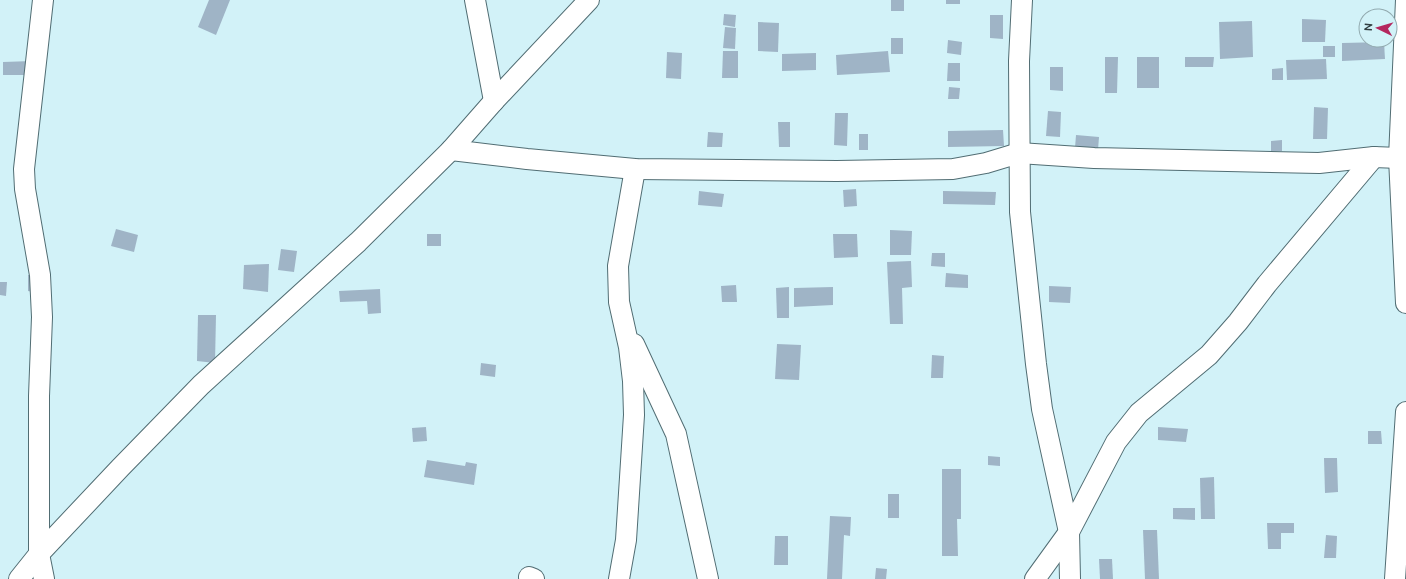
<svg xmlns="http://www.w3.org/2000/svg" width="1406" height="579" font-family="Ubuntu,sans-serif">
<rect width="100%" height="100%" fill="#d2f2f8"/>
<!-- building -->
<g fill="#9fb4c6">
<polygon points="209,0 230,0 216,35 198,27"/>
<rect x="891" y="0" width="13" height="11"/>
<rect x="946" y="0" width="14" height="4"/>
<polygon points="724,14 736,15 735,27 723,25"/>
<polygon points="990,15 1003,15 1003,39 990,38"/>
<polygon points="1302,19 1326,20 1325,42 1302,42"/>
<polygon points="1252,21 1253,57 1220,59 1219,22"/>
<polygon points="758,22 779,23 778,52 758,51"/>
<polygon points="725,27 736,28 735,49 723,48"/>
<rect x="891" y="38" width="12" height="16"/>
<polygon points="948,40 962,42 961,55 947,53"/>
<polygon points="1384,42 1385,59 1342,61 1342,43"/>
<rect x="1323" y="46" width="12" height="11"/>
<polygon points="723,51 738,51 738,78 722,78"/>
<polygon points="888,51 890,72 837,75 836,55"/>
<polygon points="667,52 682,53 681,79 666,78"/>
<polygon points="816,53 816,70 782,71 782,54"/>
<polygon points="1105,57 1118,57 1117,93 1105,93"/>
<rect x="1137" y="57" width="22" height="31"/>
<polygon points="1185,57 1214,57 1213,67 1185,67"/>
<polygon points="1326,59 1327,79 1287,80 1286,60"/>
<polygon points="32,61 32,75 3,75 3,62"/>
<polygon points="948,63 960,63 960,81 947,81"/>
<polygon points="1050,67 1063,67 1063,91 1050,90"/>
<polygon points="1283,68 1283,80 1272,80 1272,69"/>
<polygon points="949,87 960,88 959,99 948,99"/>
<polygon points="1314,107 1328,108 1327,139 1313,139"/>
<polygon points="1048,111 1061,112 1060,137 1046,136"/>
<polygon points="835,113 848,113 847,146 834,145"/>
<polygon points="778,122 790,122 790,147 779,147"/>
<polygon points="1003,130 1004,146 948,147 948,131"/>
<polygon points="708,132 723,133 722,147 707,147"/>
<rect x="859" y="134" width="9" height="16"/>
<polygon points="1076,135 1099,137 1098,150 1075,148"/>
<polygon points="1282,140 1282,151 1271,151 1271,141"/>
<polygon points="856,189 857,206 844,207 843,190"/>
<polygon points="699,191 724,194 722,207 698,205"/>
<polygon points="943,191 996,192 995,205 943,204"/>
<polygon points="116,229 138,235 134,252 111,246"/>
<polygon points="890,230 912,231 911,255 890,255"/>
<rect x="427" y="234" width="14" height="12"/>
<polygon points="833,234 857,234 858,257 834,258"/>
<polygon points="281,249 297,251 294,272 278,270"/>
<polygon points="932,253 945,253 945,267 931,266"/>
<polygon points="911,261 912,287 902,288 903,324 890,324 887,262"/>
<polygon points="269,264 268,292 243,289 244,265"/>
<polygon points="946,273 968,275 968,288 945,287"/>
<polygon points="28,275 34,275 33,292 28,291"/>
<polygon points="0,282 7,282 6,296 0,295"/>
<polygon points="736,285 737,302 722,302 721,286"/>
<polygon points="1049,286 1071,287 1070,303 1049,302"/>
<polygon points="789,287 789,318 777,318 776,288"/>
<polygon points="833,287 833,305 794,307 794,288"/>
<polygon points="380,289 381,313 368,314 367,301 340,302 339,291"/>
<polygon points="198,315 216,315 215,363 197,361"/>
<polygon points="777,344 801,345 799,380 775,379"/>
<polygon points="932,355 944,356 943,378 931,378"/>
<polygon points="481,363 496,365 495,377 480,375"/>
<polygon points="426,427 427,441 413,442 412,428"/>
<polygon points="1158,427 1188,429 1186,442 1158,440"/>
<polygon points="1368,431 1381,431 1382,444 1368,444"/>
<polygon points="988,456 1000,457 1000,466 988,465"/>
<polygon points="1324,458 1337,458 1338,492 1325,493"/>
<polygon points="427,460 465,466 466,462 477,464 474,485 424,477"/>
<polygon points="942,469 961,469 961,519 957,519 958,556 942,556"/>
<polygon points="1214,477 1215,519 1201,519 1200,478"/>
<rect x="888" y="494" width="11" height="24"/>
<polygon points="1173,508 1195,508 1195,520 1173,519"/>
<polygon points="830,516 851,517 850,536 844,535 842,579 827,579"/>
<polygon points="1267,523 1294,523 1294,533 1281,533 1281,549 1268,549"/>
<polygon points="1143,530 1157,530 1159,579 1145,579"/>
<polygon points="1326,535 1337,536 1336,558 1324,558"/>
<polygon points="775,536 788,536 788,565 774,565"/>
<polygon points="1099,559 1112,559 1113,579 1100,579"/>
<polygon points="876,568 887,569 886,579 875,579"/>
</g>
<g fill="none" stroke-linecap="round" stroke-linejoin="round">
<defs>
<g id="minor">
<polyline points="43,0 24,169 25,189 40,275 42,317 39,396 39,554 44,579"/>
<polyline points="475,0 494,101"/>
<polyline points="1022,0 1019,61 1020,212 1036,364 1042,409 1069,532 1070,579"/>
<polyline points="1406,0 1399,158 1406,303"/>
<polyline points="451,150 527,159 635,169 837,171 953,169 986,163 1019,153 1094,158 1319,163 1374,157 1399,158"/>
<polyline points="634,344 676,434 708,579"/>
<polyline points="529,577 534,579"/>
<polyline points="19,579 39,554 120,468 201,385 358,242 451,150 494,101 589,0"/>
<polyline points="619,579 626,540 634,415 633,381 629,347 619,302 618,266 635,169"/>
<polyline points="1035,579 1069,532 1116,442 1139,413 1209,355 1238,322 1267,284 1374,157"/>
<polyline points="1395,579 1406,412"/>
</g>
</defs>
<!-- minor casing -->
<use href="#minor" stroke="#516d73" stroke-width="22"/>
<!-- minor -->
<use href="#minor" stroke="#fff" stroke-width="20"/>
</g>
<!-- north arrow -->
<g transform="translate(1378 28) rotate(275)"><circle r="19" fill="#d2f2f8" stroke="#92aaaf"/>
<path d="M0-3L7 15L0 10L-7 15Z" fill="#b4275e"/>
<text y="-6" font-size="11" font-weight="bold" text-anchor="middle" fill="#323f42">N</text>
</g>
</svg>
